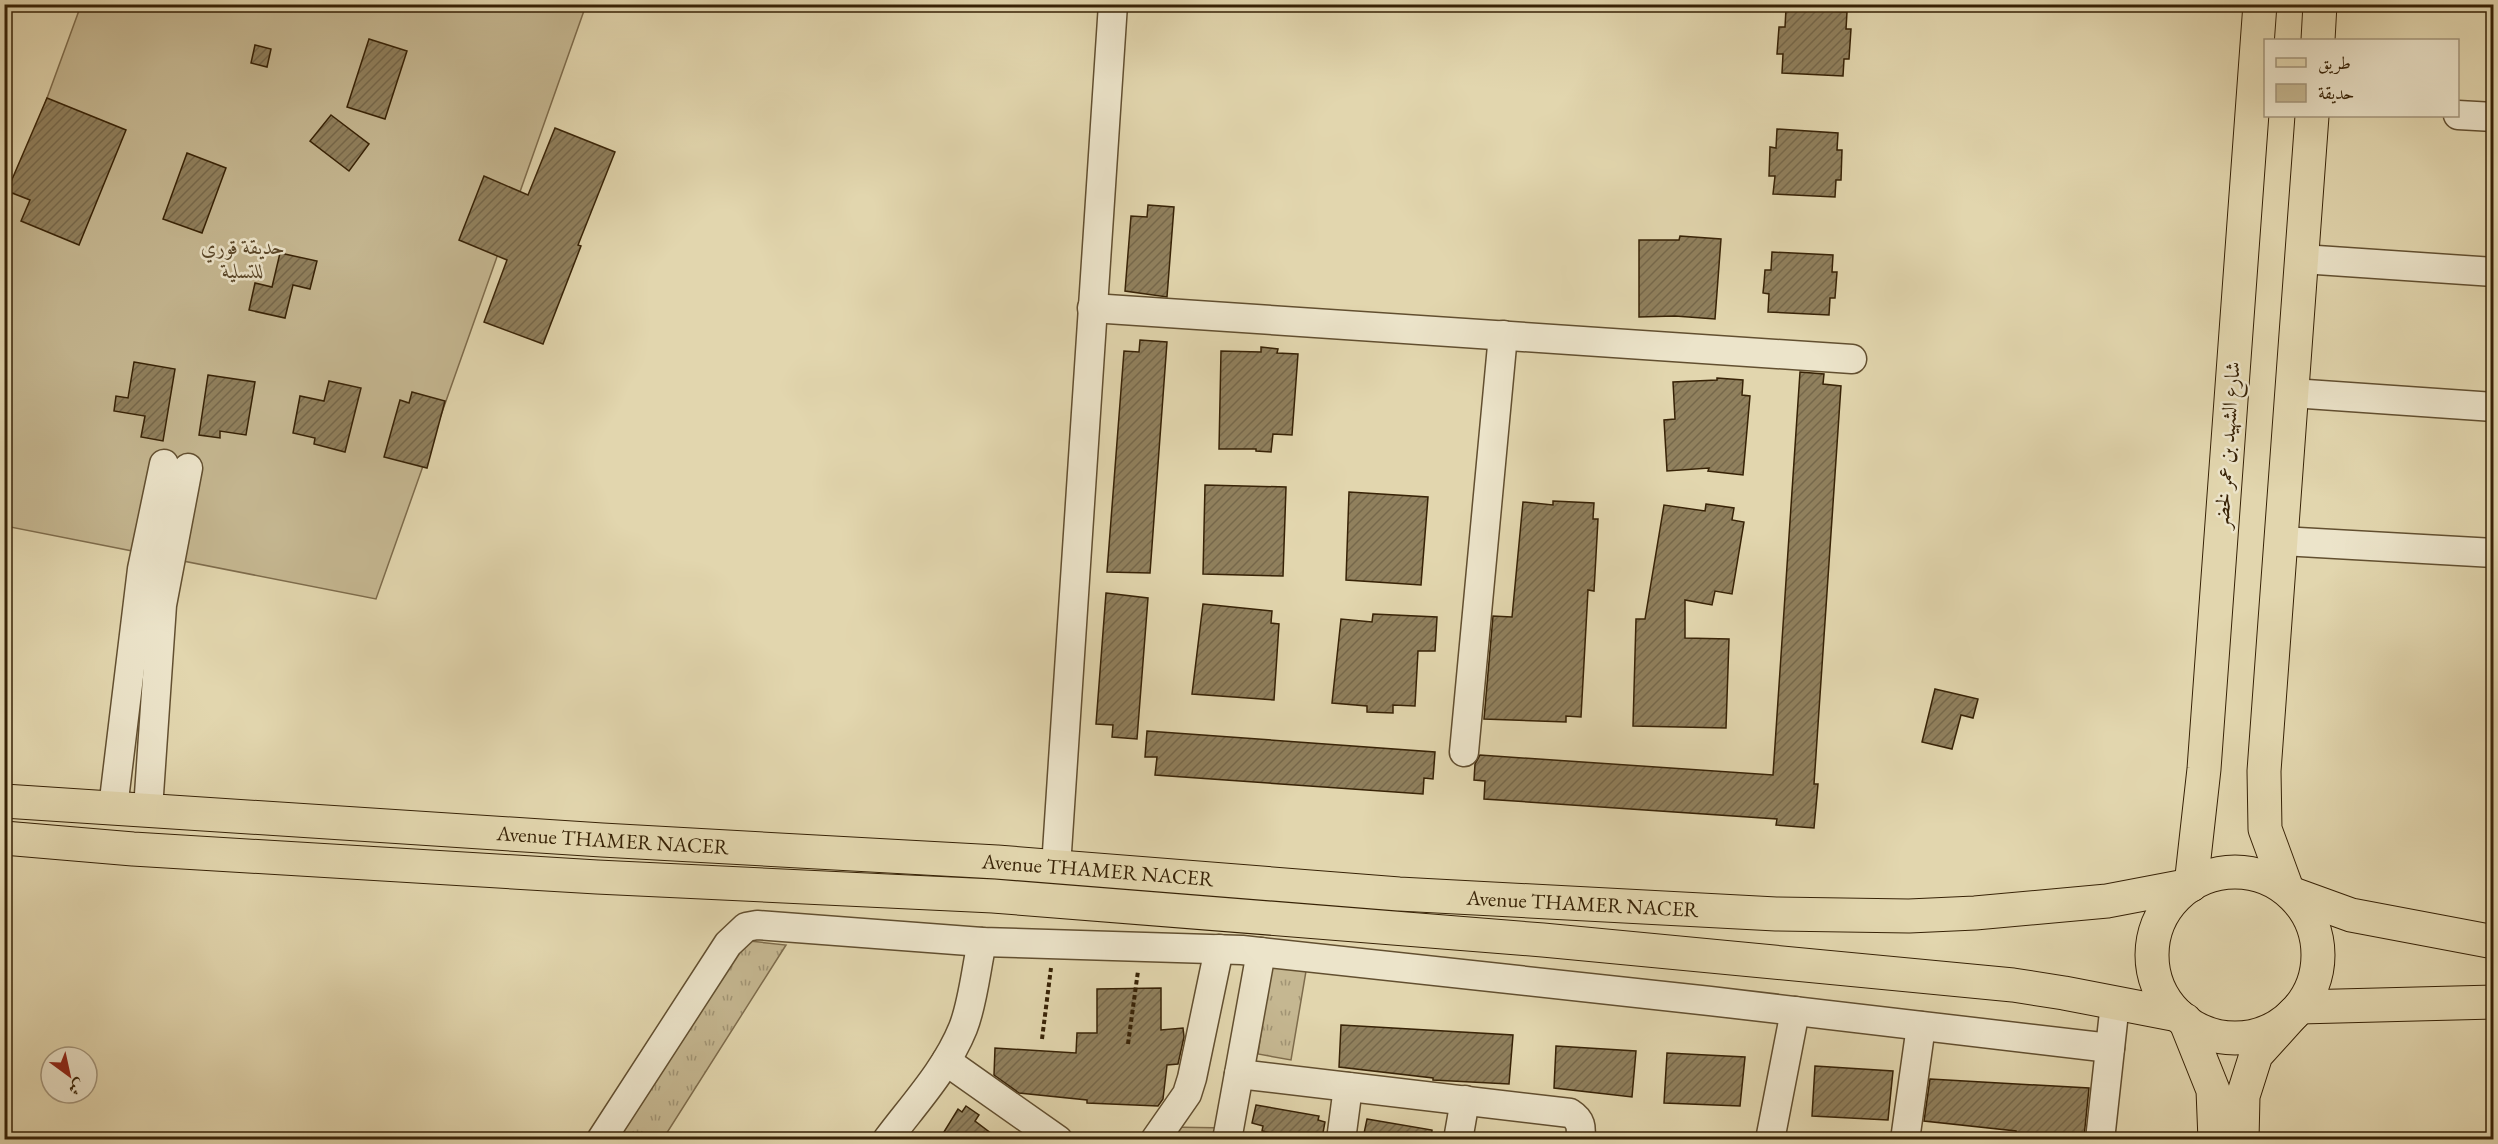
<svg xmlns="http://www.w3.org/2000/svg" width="2498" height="1144" font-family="'EB Garamond',Amiri,serif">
<defs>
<pattern id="grass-tufts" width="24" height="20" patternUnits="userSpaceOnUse" patternTransform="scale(1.5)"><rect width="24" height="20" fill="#c5b791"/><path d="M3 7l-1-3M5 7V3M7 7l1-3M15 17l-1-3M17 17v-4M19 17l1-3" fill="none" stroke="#a19474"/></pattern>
<pattern id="building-hatch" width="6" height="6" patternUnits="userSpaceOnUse" patternTransform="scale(1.5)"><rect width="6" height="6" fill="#90805d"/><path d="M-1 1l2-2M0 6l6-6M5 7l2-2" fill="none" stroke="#76684b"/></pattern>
</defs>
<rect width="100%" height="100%" fill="#e2d6ae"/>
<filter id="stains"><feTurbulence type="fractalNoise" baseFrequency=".00333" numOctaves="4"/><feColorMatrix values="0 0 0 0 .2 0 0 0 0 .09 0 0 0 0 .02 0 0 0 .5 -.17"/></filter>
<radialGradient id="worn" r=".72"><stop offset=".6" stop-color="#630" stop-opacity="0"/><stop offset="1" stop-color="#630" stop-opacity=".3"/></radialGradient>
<!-- grass -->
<g fill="url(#grass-tufts)" stroke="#7e6c4c" stroke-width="1.5">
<polygon points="740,940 786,945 663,1139 610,1140"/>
<polygon points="1271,964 1306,971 1291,1060 1258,1054"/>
</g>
<!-- park -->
<g fill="#c5b791" stroke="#7e6c4c" stroke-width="1.5">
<polygon points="81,5 586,5 376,599 5,526 4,216"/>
<polygon points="1167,1127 1229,1128 1226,1139 1159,1140"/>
</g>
<!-- building -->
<g fill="url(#building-hatch)" stroke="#372206" stroke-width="1.5">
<polygon points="1786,9 1847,12 1846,29 1851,29 1849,59 1844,59 1843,76 1782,73 1783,54 1777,54 1779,27 1785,27"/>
<polygon points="369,39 407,51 385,119 347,107"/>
<polygon points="255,45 271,49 267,67 251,63"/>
<polygon points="47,98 126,130 79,245 21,221 30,200 7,191"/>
<polygon points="331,115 369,144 349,171 310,141"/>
<polygon points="555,128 615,152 578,245 581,246 543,344 484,322 507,260 459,240 484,176 528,195"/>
<polygon points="1777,129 1838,133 1837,150 1842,150 1841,180 1836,180 1835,197 1773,194 1775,176 1769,176 1770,147 1776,148"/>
<polygon points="187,153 226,168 202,233 163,219"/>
<polygon points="1148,205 1174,207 1167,297 1125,291 1131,216 1147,217"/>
<polygon points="1680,236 1721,239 1715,319 1675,316 1639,317 1639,240 1679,240"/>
<polygon points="1772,252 1833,255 1832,272 1837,272 1835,298 1830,298 1829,315 1768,312 1769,294 1763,293 1764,283 1765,270 1771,270"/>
<polygon points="280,253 317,261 310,289 293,285 285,318 249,310 255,283 272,287"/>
<polygon points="1140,340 1167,342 1150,573 1107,572 1124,351 1139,352"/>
<polygon points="1261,347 1278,349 1277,353 1298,354 1292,435 1273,434 1271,452 1256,451 1256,449 1219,449 1221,351 1261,352"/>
<polygon points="134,362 175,369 163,441 141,437 145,416 114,411 116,396 128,398"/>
<polygon points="1800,372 1824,374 1823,384 1841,386 1814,784 1818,784 1814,828 1776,825 1777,819 1484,799 1485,781 1474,780 1475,764 1480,755 1773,775"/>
<polygon points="208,375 255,382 246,435 220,431 220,438 199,435"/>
<polygon points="1717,378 1743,380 1742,395 1750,396 1743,475 1708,471 1709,468 1667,471 1664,420 1675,419 1673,382 1717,380"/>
<polygon points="329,381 361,388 345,452 314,444 315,438 293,433 300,396 324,401"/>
<polygon points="412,392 445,401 427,468 384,457 400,400 409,403"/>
<polygon points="1205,485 1286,487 1283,576 1203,574"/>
<polygon points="1349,492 1428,497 1421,585 1346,580"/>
<polygon points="1553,501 1594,503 1593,519 1598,519 1594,591 1588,590 1581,717 1566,716 1566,722 1484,719 1493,616 1512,617 1523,502 1553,505"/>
<polygon points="1706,504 1734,508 1732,520 1744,522 1732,594 1715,591 1712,605 1685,600 1685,638 1729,639 1726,728 1633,726 1636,619 1645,619 1664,505 1705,511"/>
<polygon points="1106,593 1148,598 1137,739 1112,737 1113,725 1096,724"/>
<polygon points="1203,604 1272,611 1271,623 1279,624 1274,700 1192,694"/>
<polygon points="1373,614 1437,617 1435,651 1418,651 1415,706 1393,705 1393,713 1367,712 1367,706 1332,703 1341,619 1372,622"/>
<polygon points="1935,689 1978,699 1973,718 1961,715 1952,749 1922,742"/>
<polygon points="1147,731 1435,752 1433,779 1424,778 1423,794 1155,775 1157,757 1145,757"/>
<polygon points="1161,988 1161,1030 1183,1028 1184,1037 1178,1064 1167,1065 1163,1099 1158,1106 1087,1103 1087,1100 1019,1093 994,1075 995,1048 1076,1053 1077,1033 1097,1033 1097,989"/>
<polygon points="1341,1025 1513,1035 1509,1084 1433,1080 1433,1078 1339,1067"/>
<polygon points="1556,1046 1636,1051 1632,1097 1554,1088"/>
<polygon points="1667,1053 1745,1057 1740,1106 1664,1103"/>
<polygon points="1815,1066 1893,1071 1888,1120 1812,1116"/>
<polygon points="1930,1079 2089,1088 2084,1137 2016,1134 2016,1131 1924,1121"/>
<polygon points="1256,1105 1319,1116 1318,1120 1325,1122 1322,1138 1311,1136 1311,1140 1308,1140 1262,1131 1263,1126 1252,1123"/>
<polygon points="966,1106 979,1115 975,1121 1000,1140 939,1140 958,1109 962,1112"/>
<polygon points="1367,1119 1432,1130 1431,1140 1363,1138"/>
</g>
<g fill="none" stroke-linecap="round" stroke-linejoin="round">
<defs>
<g id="minor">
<polyline points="2458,115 2494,117"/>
<polyline points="2302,259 2494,272"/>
<polyline points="1092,308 1852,359"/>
<polyline points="2292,393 2494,407"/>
<polyline points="2281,541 2494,553"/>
<polyline points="1464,752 1503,335"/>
<polyline points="113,808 142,569 164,464"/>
<polyline points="148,809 162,605 188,468"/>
<polyline points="1056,867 1113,4"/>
<polyline points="946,1061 1058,1140"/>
<path d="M1239,1074L1570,1113C1581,1120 1582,1127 1580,1140"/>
<polyline points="601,1140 728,944 746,927 757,925 982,942 1242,950 1710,1001 2110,1048"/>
<path d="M887,1140C914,1104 946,1070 963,1028C973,1003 976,969 982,942"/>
<polyline points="1155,1140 1187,1094 1192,1078 1219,949"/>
<polyline points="1227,1140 1261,952"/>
<polyline points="1341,1140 1348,1087"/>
<polyline points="1458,1140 1465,1100"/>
<polyline points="1770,1140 1795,1011"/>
<polyline points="1905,1140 1921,1026"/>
<polyline points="2100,1140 2115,1003"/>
</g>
<g id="major">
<polyline points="2318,40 2320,4"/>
<polyline points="2191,885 2204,769 2260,4"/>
<polyline points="2287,889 2265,829 2264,771 2312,116"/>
<polyline points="2185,1020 2213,1090 2215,1140"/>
<polyline points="2242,1140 2243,1096 2256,1055 2294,1013"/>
</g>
<g id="highway">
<path id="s1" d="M4,801L602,840L997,862L1399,894L1776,914L1909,916L1975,913L2107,901L2191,885"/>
<polyline points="4,838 133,849 597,877 993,896 1543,940 2013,985 2064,993 2178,1015"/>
<circle cx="2235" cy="955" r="83"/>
<polyline points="2293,894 2351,915 2494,942"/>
<polyline points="2300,1007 2494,1002"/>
</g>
</defs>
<!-- minor casing -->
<use href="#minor" stroke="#624f30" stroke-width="31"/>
<!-- major casing -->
<use href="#major" stroke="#372206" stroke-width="35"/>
<!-- highway casing -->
<use href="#highway" stroke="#372206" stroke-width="35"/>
<!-- path -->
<g stroke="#372206" stroke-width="4" stroke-dasharray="4.5 3" stroke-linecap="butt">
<polyline points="1042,1039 1051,968"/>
<polyline points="1128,1044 1138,971"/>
</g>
<!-- minor -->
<use href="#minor" stroke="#ece4ca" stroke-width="28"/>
<!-- major -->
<use href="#major" stroke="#e2d6ae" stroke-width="33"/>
<!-- highway -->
<use href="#highway" stroke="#e2d6ae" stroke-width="33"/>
</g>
<g text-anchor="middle" stroke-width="5" stroke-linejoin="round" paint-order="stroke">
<!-- park labels -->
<g font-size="21" font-style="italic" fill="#5a4729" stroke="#ece4ca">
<text x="243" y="254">حديقة قوري<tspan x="243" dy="24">للتسلية</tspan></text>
</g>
<!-- street labels -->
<g font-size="21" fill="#372206" stroke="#ece4ca">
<text transform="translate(2227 445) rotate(-86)" y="7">شارع الشهيد بن عمر لخضر</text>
<text dy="7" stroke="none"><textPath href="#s1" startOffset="610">Avenue THAMER NACER</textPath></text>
<text dy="7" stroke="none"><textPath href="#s1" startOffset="1096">Avenue THAMER NACER</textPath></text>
<text dy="7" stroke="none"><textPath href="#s1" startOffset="1582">Avenue THAMER NACER</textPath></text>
</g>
</g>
<!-- margin -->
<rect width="2498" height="1144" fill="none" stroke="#e2d6ae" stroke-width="24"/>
<rect x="6" y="6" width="2486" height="1132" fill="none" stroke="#372206" stroke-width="3"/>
<rect x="12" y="12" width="2474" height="1120" fill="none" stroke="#372206" stroke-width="1.5"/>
<!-- legend -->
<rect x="2264" y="39" width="195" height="78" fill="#ece4ca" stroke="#a4967c" stroke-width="1.5"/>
<rect x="2276" y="58" width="30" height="9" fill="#e2d6ae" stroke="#a4967c" stroke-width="1.5"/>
<text x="2318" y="69" font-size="18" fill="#372206">طريق</text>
<rect x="2276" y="84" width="30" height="18" fill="#c5b791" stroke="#a4967c" stroke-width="1.5"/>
<text x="2318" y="99" font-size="18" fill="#372206">حديقة</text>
<!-- north arrow -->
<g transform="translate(69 1075) rotate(147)"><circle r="28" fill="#ece4ca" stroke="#a4967c" stroke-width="1.5"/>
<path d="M0-4.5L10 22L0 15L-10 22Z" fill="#8f2418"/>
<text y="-9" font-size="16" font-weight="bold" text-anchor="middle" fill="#372206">ش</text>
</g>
<rect width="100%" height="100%" filter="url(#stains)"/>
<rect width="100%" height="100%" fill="url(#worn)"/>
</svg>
